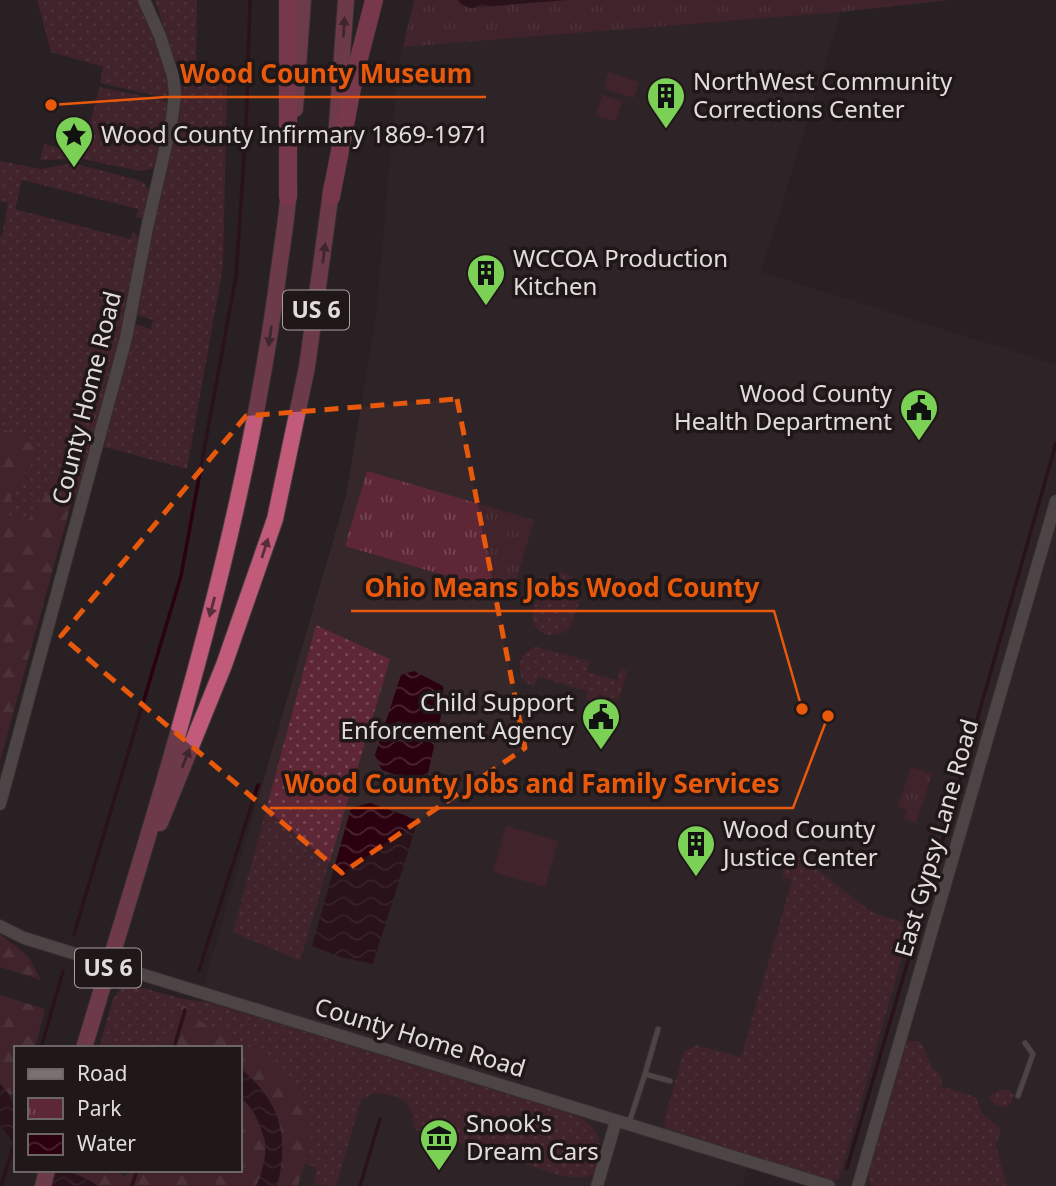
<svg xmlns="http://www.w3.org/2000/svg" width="1056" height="1186" font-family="'Noto Sans',sans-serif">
<defs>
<pattern id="grass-dots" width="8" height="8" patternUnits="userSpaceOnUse" patternTransform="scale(1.75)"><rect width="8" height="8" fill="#5e2736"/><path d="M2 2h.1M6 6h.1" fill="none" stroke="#754653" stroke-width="1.8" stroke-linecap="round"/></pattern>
<pattern id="forest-firs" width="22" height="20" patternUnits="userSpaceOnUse" patternTransform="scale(1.75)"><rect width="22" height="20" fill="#5e2736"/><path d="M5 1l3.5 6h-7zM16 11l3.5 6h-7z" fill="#754653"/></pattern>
<pattern id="park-tufts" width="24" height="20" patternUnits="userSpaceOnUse" patternTransform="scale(1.75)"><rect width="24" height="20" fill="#5e2736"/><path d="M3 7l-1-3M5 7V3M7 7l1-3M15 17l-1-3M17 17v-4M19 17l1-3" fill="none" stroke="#754653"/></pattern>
<pattern id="water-waves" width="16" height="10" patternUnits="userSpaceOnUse" patternTransform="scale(1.75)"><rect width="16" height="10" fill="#2b000f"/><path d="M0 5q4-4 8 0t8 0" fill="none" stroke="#492532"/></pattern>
</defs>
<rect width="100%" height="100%" fill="#282022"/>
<!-- built -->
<polygon fill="#36272a" points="841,12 761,272 1056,365 1056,551 1053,560 1056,562 1056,1186 829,1186 748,1162 742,1186 298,1186 305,1163 274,1061 200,1021 202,992 346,496 376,317 398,68 403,47"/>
<!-- grass -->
<g fill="url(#grass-dots)">
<path d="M37,0H139C152,29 174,66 167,98L100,83L103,67L51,52Z"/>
<polygon points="155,0 197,0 196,75 227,86 223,266 187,469 104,447 135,324 151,329 153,320 137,315 156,214 179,121 181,102 177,67"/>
<polygon points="99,87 166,101 169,106 156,168 140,171 82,159"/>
<polygon points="44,144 81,153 79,159 40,160"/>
<polygon points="0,161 41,169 69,164 69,171 71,164 80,165 142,181 150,191 143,218 136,218 138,209 22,180 15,209 130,239 133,231 139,239 120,338 78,498 73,497 27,523 2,513 39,448 0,427 0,236 2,236 8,203 0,201"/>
<path d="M561,572C590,579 579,610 568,630C556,637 536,638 533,620C531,612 537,601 540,593C541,588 542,581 546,578C549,573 556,573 561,572Z"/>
<polygon points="316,625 390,659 300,961 233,932"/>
<path d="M536,647L590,661L587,672L617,680L621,669L627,671L619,700L598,694L594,702L586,699L587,691L538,677L534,686L524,682C516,666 519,654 536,647Z"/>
<polygon points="797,857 804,859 865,907 877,914 911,925 839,1179 832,1181 665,1128 664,1120 684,1051 697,1045 741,1057 792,880 782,877 788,862"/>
<path d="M135,986L184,999L211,1003L571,1113C601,1128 605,1142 595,1174C571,1184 541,1168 517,1161L520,1151L509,1147L505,1157L416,1130C412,1123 414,1120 412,1113C407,1096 388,1094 373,1093L361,1100L336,1186L313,1185L317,1168L305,1163L306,1107L274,1061L200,1021L182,1006L168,1048H99L113,999L121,988Z"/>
<path d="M907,1041H919C930,1052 923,1062 941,1075L942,1087L976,1097L981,1112L1001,1129L996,1146L1007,1186H871L868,1175Z"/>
<polygon points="1000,1090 1008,1090 1014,1095 1012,1102 1006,1107 995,1105 990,1098 991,1094"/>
</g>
<!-- forest -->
<g fill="url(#forest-firs)">
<polygon points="0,427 39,448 2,513 27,523 43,495 73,497 0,761"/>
<polygon points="0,934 28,956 41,980 0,967"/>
<polygon points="0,995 45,1009 35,1048 16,1048 16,1093 10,1095 0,1084"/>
<polygon points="182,1005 199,1012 200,1021 274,1061 307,1107 305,1163 298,1186 72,1186 77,1170 114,1170 125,1177 128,1170 240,1170 240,1048 168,1048"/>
</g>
<!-- park -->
<g fill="url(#park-tufts)">
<polygon points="414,0 949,0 841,12 403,47"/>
<polygon points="367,471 534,520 512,595 345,546"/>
<polygon points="911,767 932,774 916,823 904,819 907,810 898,807"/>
</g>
<!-- pitch -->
<g fill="#5e2736">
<polygon points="608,72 639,82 634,98 604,89"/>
<polygon points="602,95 622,101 616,121 596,116"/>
<polygon points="506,826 558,841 545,887 493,872"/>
</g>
<!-- water -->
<g fill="url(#water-waves)">
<polygon points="458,0 567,0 470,8 461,4"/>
<polygon points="414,671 443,686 444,702 428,773 409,780 382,770 375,755 401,675"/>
<polygon points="370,803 418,820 373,964 341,957 312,946 351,808"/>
<path d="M240,1068C280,1101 290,1136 277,1186H256C262,1174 267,1155 265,1142C262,1128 252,1104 240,1098Z"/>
<path d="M0,1084C18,1102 16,1122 16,1146L0,1125Z"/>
<path d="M37,1170C60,1170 79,1172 98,1186H52Z"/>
</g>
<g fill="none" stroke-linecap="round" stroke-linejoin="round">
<!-- stream -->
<g stroke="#2b000f" stroke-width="3.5">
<polyline points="925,902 1056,443"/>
<polyline points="74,934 181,576 236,276 246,130 250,0"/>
<polyline points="199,970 258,785"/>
<polyline points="41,1048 63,971"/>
<polyline points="174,1048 185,1010"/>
<polyline points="847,1168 913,944"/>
<polyline points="1,1186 16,1138"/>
<polyline points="132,1186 137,1170"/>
<polyline points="360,1186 380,1119"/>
</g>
<defs>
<g id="service">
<polyline points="645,1074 658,1029"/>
<polyline points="1018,1096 1033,1054 1025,1043"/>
<polyline points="629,1123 645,1074 670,1081"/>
</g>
<g id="tertiary">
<polyline points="0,804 126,338 147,228 172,119 175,94 173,76 160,36 144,0"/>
<polyline points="0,926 24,938 829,1186"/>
<polyline points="597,1186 616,1121"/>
<polyline points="858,1186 1056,501"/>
</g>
<g id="trunk">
<polyline points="295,109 303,0"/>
<polyline points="336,138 346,0"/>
<polyline points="160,823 224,665 275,519 307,367 332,185"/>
<path d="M84,1048C159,799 240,550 276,292C280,257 287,222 289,187"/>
<polyline points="43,1186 47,1170"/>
</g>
<g id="motorway">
<polyline points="288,0 288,197"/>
<polyline points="331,197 354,78 374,0"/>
</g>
</defs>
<!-- service casing -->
<use href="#service" stroke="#433c3d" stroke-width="7"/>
<!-- tertiary casing -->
<use href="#tertiary" stroke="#433c3d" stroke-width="14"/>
<!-- trunk casing -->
<use href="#trunk" stroke="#433c3d" stroke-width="18"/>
<!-- motorway casing -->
<use href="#motorway" stroke="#433c3d" stroke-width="19"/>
<!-- service -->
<use href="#service" stroke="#7a6f71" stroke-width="5"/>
<!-- tertiary -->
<use href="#tertiary" stroke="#7a6f71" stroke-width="12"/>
<!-- trunk -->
<use href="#trunk" stroke="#c25a79" stroke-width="16"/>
<!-- motorway -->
<use href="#motorway" stroke="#d4557b" stroke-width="18"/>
</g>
<!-- one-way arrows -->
<defs><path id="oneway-solid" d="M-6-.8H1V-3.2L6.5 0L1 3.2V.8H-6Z" transform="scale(1.75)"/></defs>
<g fill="#582e3a">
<use href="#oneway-solid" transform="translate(344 27) rotate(-86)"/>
<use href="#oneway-solid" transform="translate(324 253) rotate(-83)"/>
<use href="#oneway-solid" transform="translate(270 336) rotate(98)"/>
<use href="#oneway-solid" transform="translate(265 548) rotate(-72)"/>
<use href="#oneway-solid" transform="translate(212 607) rotate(105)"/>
<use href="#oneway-solid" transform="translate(186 758) rotate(-68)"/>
</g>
<!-- marked area -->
<path d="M0 0H1056V1186H0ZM457,399L525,748L342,873L61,636L246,416Z" fill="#282022" fill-opacity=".55" fill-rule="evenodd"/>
<path fill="none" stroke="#e8590c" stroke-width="5" stroke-dasharray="14 9" stroke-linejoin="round" d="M457,399L525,748L342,873L61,636L246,416Z"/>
<!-- icons -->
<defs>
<symbol id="building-pin" viewBox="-11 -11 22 30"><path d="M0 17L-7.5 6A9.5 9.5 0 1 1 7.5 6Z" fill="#7bd155" stroke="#1f1718"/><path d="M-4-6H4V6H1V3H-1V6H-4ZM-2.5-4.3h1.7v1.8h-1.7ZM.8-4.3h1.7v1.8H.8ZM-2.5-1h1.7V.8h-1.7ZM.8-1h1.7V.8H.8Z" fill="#111"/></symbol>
<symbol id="sight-pin" viewBox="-11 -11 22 30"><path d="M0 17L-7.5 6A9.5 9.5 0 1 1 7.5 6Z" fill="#7bd155" stroke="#1f1718"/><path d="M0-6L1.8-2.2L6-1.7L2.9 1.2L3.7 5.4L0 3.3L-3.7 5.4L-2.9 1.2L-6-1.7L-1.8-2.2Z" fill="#111"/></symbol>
<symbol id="civic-pin" viewBox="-11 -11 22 30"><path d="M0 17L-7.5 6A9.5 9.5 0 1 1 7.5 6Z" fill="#7bd155" stroke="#1f1718"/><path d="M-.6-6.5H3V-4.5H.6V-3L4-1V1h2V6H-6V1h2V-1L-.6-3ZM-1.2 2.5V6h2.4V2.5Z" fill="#111"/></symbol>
<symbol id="museum-pin" viewBox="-11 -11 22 30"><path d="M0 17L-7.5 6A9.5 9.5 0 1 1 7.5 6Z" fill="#7bd155" stroke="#1f1718"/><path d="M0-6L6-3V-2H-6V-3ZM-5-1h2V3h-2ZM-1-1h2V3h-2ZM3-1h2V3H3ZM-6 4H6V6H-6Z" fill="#111"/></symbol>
</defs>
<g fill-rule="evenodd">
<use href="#building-pin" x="644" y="74" width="44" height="60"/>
<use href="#sight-pin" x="52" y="113" width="44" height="60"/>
<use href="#building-pin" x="464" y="251" width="44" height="60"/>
<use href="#civic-pin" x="897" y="386" width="44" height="60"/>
<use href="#civic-pin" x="579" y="695" width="44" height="60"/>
<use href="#building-pin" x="674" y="822" width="44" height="60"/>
<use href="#museum-pin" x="417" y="1116" width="44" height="60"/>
</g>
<g text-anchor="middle" stroke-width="7" stroke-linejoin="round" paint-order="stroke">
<!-- shield labels -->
<g fill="#1f1718" stroke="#a8a1a2" stroke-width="2">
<rect x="283" y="290.5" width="66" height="39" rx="5"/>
<rect x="75" y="948.5" width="66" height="39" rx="5"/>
</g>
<g font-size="23" font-weight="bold" fill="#e2dcdd">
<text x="316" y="318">US 6</text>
<text x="108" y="976">US 6</text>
</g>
<!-- poi labels -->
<g font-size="24" fill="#e2dcdd" stroke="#1f1718" text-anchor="start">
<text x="693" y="90">NorthWest Community<tspan x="693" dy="28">Corrections Center</tspan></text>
<text x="101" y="143">Wood County Infirmary 1869-1971</text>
<text x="513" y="267">WCCOA Production<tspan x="513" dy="28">Kitchen</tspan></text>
<text x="892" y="402" text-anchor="end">Wood County<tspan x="892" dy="28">Health Department</tspan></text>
<text x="574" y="711" text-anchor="end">Child Support<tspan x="574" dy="28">Enforcement Agency</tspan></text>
<text x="723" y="838">Wood County<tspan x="723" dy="28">Justice Center</tspan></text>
<text x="466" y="1132">Snook's<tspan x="466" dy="28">Dream Cars</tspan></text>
</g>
<!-- street labels -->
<g font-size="24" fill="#e2dcdd" stroke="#1f1718">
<text transform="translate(87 398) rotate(-76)" y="8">County Home Road</text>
<text transform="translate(937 838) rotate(-74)" y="8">East Gypsy Lane Road</text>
<text transform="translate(420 1038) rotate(17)" y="8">County Home Road</text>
</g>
</g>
<!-- callouts -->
<path fill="none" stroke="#e8590c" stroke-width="2.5" d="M51 105L166 97H486M802 709L774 611H351M828 716L793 808H270"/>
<g fill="#e8590c" stroke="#1f1718" stroke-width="2.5">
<circle cx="51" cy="105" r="7"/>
<circle cx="802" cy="709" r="7"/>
<circle cx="828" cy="716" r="7"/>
</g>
<g font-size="26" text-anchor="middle" font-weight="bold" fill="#e8590c" stroke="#1f1718" stroke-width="7" stroke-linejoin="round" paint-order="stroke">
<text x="326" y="83">Wood County Museum</text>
<text x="562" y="597">Ohio Means Jobs Wood County</text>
<text x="532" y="793">Wood County Jobs and Family Services</text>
</g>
<!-- legend -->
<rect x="14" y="1046" width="228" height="126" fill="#1f1718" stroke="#6d6667" stroke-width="2"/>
<rect x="28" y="1069" width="35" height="10" fill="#7a6f71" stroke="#6d6667" stroke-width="2"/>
<text x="77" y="1081" font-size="21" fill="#e2dcdd">Road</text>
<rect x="28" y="1098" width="35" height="21" fill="url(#park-tufts)" stroke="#6d6667" stroke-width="2"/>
<text x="77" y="1116" font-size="21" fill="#e2dcdd">Park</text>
<rect x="28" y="1134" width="35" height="21" fill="url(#water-waves)" stroke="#6d6667" stroke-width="2"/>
<text x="77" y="1151" font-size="21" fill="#e2dcdd">Water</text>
</svg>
